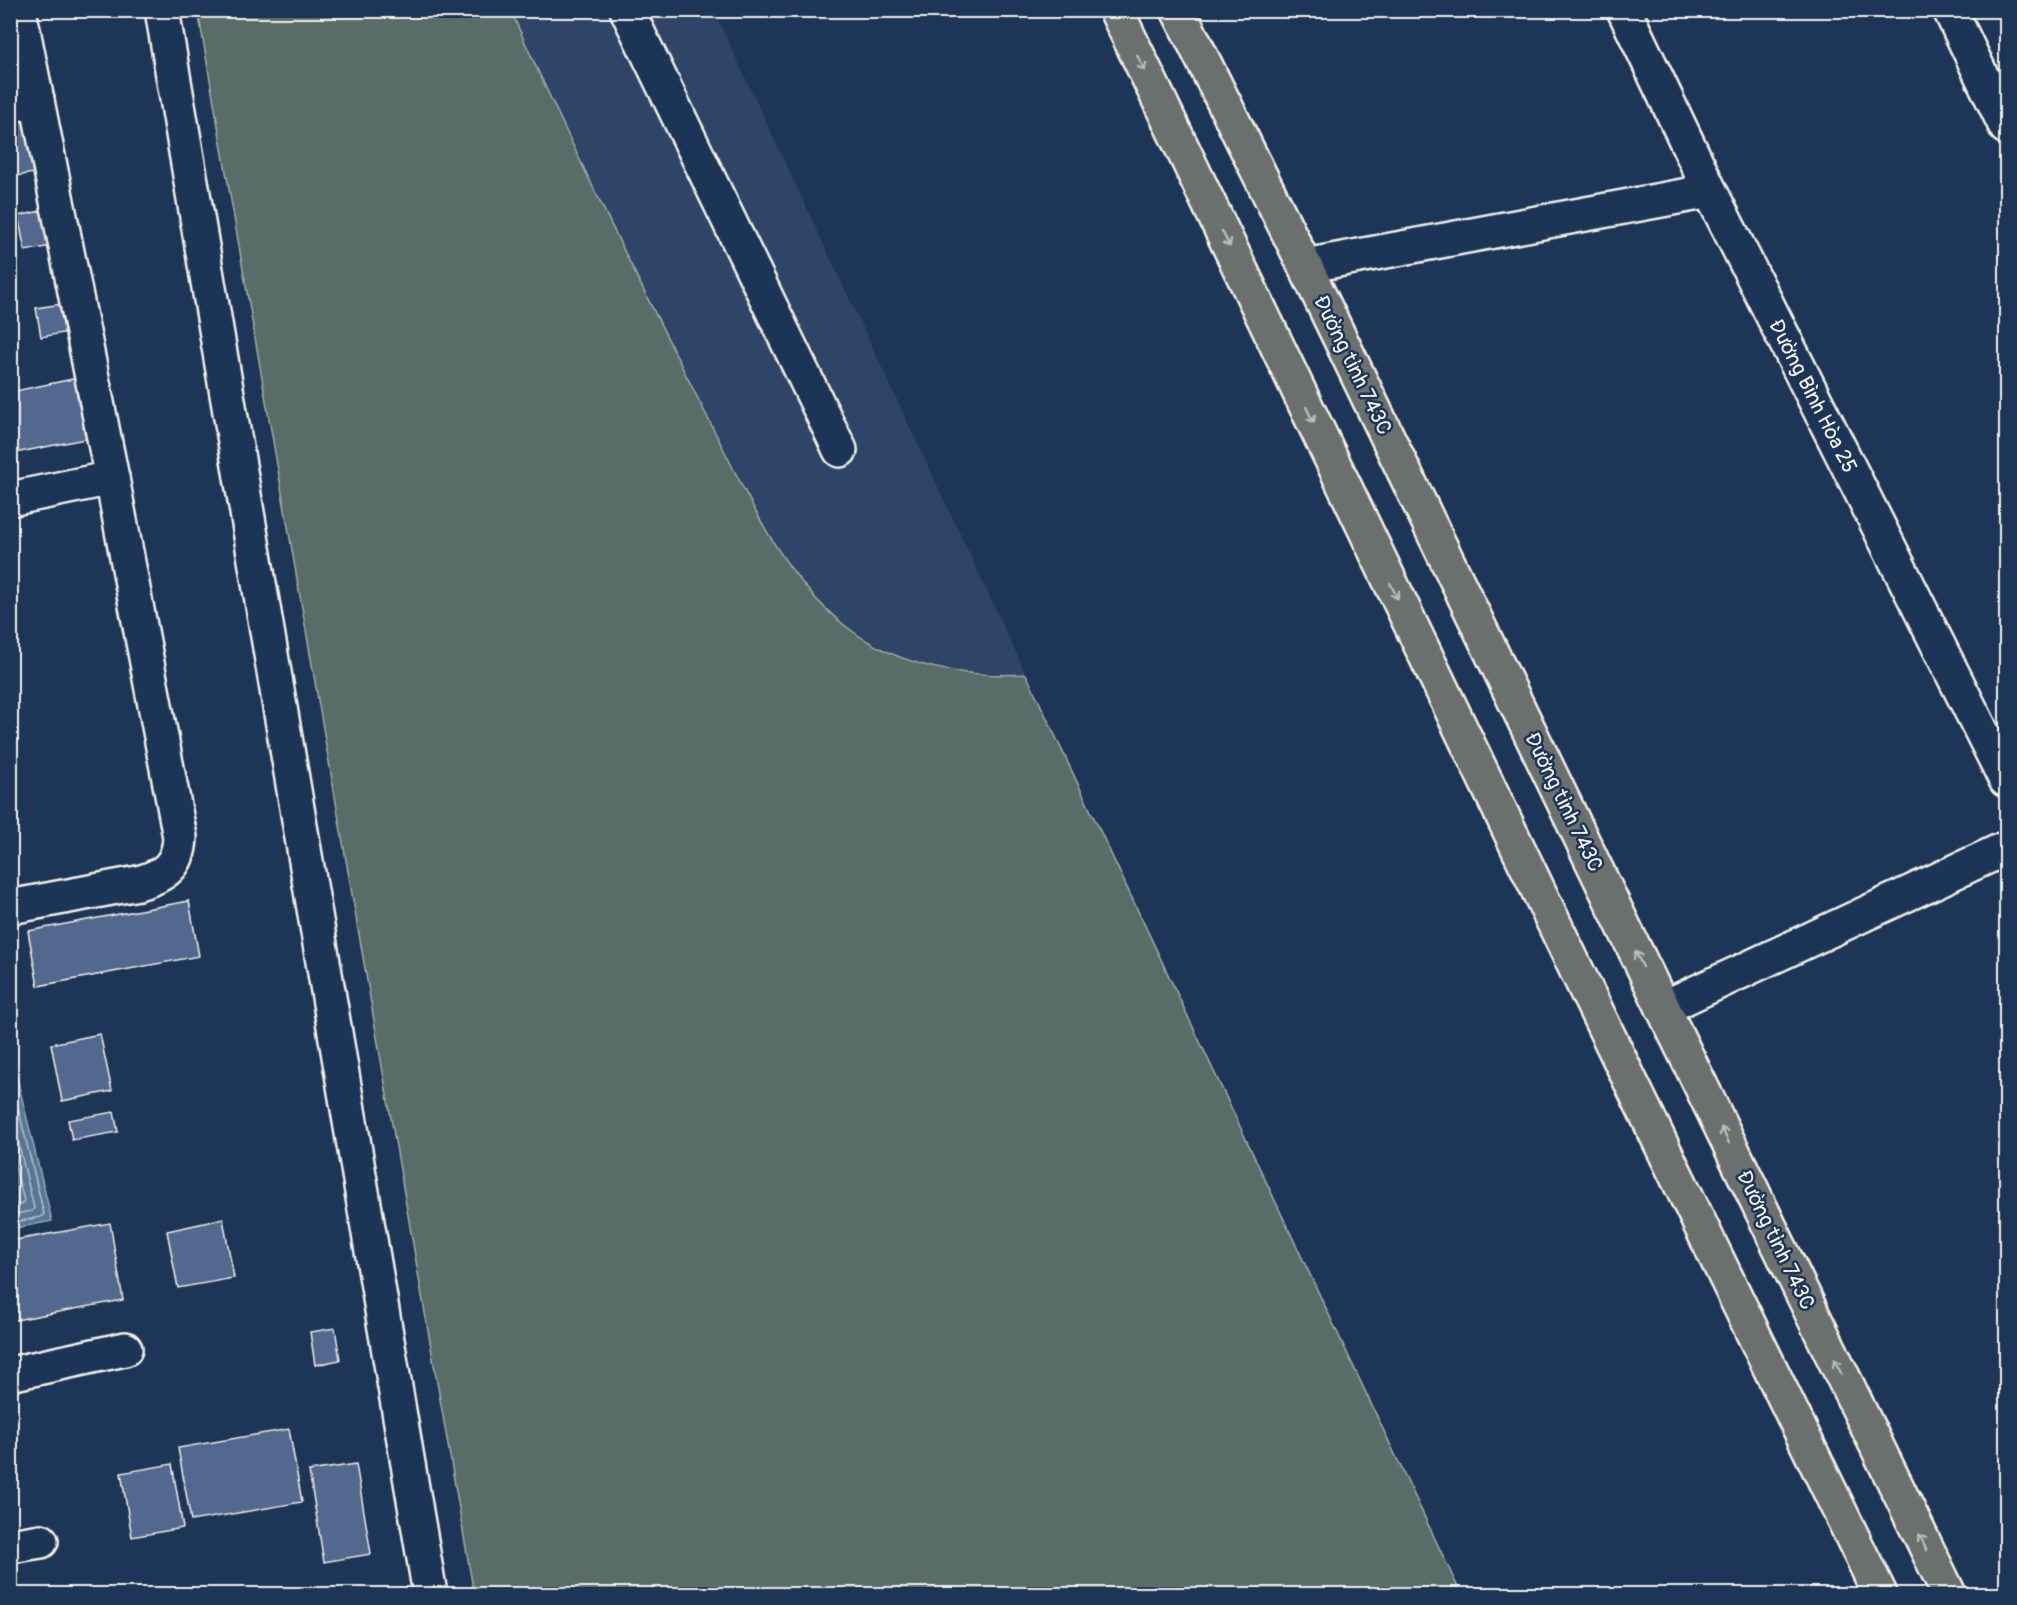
<svg xmlns="http://www.w3.org/2000/svg" width="2017" height="1605" font-family="Pangolin,sans-serif">
<rect width="100%" height="100%" fill="#1d3557"/>
<filter id="ink" filterUnits="userSpaceOnUse"><feTurbulence type="fractalNoise" baseFrequency=".0167" numOctaves="2"/><feDisplacementMap in="SourceGraphic" scale="12" xChannelSelector="R" yChannelSelector="G"/><feConvolveMatrix kernelMatrix="1 2 1 2 8 2 1 2 1" color-interpolation-filters="sRGB"/></filter>
<g filter="url(#ink)">
<!-- built -->
<polygon fill="#2d4468" points="511,11 714,11 1026,674 995,676 962,673 931,667 900,658 872,643 844,625 820,604 798,580 759,520 693,389 609,223"/>
<!-- green -->
<path fill="#586c67" stroke="#a6aea8" stroke-width="1.5" d="M198,11H511C564,131 622,248 681,365C698,399 715,433 732,466C761,524 792,583 843,624C895,666 961,678 1026,674L1461,1594H474Z"/>
<!-- water -->
<polygon fill="#597697" stroke="#97a7b7" stroke-width="1.5" points="17,1078 52,1221 11,1229 10,1079"/>
<g fill="none" stroke-linecap="round" stroke-linejoin="round">
<!-- shore -->
<g stroke="#b6c0c8" stroke-width="1.5">
<polyline points="10,1084 13,1087 44,1214 41,1217 10,1223"/>
<polyline points="10,1108 34,1208 32,1211 10,1215"/>
<polyline points="10,1147 24,1201 22,1204 10,1206"/>
</g>
</g>
<!-- building -->
<g fill="#53678f" stroke="#f4f1e8" stroke-width="1.5">
<polygon points="23,118 34,173 10,177 10,120"/>
<polygon points="50,209 57,245 25,251 18,216"/>
<polygon points="69,303 74,331 41,337 36,308"/>
<polygon points="78,378 90,438 10,454 10,392"/>
<polygon points="189,901 199,956 38,986 28,931"/>
<polygon points="100,1034 112,1091 62,1101 51,1044"/>
<polygon points="114,1112 118,1132 72,1140 68,1120"/>
<polygon points="223,1219 234,1278 178,1288 167,1231"/>
<polygon points="110,1223 123,1300 10,1321 10,1241"/>
<polygon points="335,1328 340,1360 315,1365 310,1332"/>
<polygon points="289,1429 302,1502 191,1521 178,1448"/>
<polygon points="172,1464 183,1528 132,1537 121,1473"/>
<polygon points="356,1464 371,1554 324,1562 309,1471"/>
</g>
<g fill="none" stroke-linecap="round" stroke-linejoin="round">
<defs>
<g id="minor">
<polyline points="162,10 430,1594"/>
<polyline points="627,10 840,450"/>
<polyline points="1624,10 1710,191 2006,780"/>
<polyline points="1950,10 2006,127"/>
<polyline points="10,105 37,100"/>
<polyline points="1305,266 1710,191"/>
<polyline points="10,499 112,478"/>
<path d="M10,907L138,883C164,876 179,866 180,837L112,478L19,10"/>
<polyline points="1663,1008 2006,848"/>
<polyline points="10,1374 125,1349"/>
<polyline points="10,1546 41,1541"/>
</g>
<g id="major">
<polyline points="1116,10 1588,994 1880,1594"/>
<polyline points="1178,10 1305,266 1663,1008 1949,1594"/>
</g>
</defs>
<!-- minor casing -->
<use href="#minor" stroke="#f4f1e8" stroke-width="38"/>
<!-- major casing -->
<use href="#major" stroke="#f4f1e8" stroke-width="38"/>
<!-- minor -->
<use href="#minor" stroke="#1d3557" stroke-width="33"/>
<!-- major -->
<use href="#major" stroke="#6b706d" stroke-width="33"/>
</g>
<!-- one-way arrows -->
<defs><path id="oneway-shaft" d="M-6 0H5M1.5-3L5.5 0L1.5 3" fill="none" stroke-width="1.6" stroke-linecap="round" stroke-linejoin="round" transform="scale(1.5)"/></defs>
<g stroke="#bdbdb7">
<use href="#oneway-shaft" transform="translate(1141 63) rotate(64)"/>
<use href="#oneway-shaft" transform="translate(1226 239) rotate(64)"/>
<use href="#oneway-shaft" transform="translate(1310 415) rotate(64)"/>
<use href="#oneway-shaft" transform="translate(1394 591) rotate(64)"/>
<use href="#oneway-shaft" transform="translate(1639 959) rotate(-116)"/>
<use href="#oneway-shaft" transform="translate(1725 1135) rotate(-116)"/>
<use href="#oneway-shaft" transform="translate(1838 1367) rotate(-116)"/>
<use href="#oneway-shaft" transform="translate(1923 1542) rotate(-116)"/>
</g>
</g>
<g text-anchor="middle" stroke-width="5" stroke-linejoin="round" paint-order="stroke">
<!-- street labels -->
<g font-size="21" fill="#f4f1e8" stroke="#1d3557">
<text transform="translate(1353 365) rotate(64)" y="7">Đường tỉnh 743C</text>
<text transform="translate(1813 396) rotate(63)" y="7">Đường Bình Hòa 25</text>
<text transform="translate(1564 802) rotate(64)" y="7">Đường tỉnh 743C</text>
<text transform="translate(1776 1240) rotate(64)" y="7">Đường tỉnh 743C</text>
</g>
</g>
<!-- margin -->
<rect width="2017" height="1605" fill="none" stroke="#1d3557" stroke-width="36"/>
<rect x="18" y="18" width="1981" height="1569" fill="none" stroke="#f4f1e8" stroke-width="2" filter="url(#ink)"/>
</svg>
